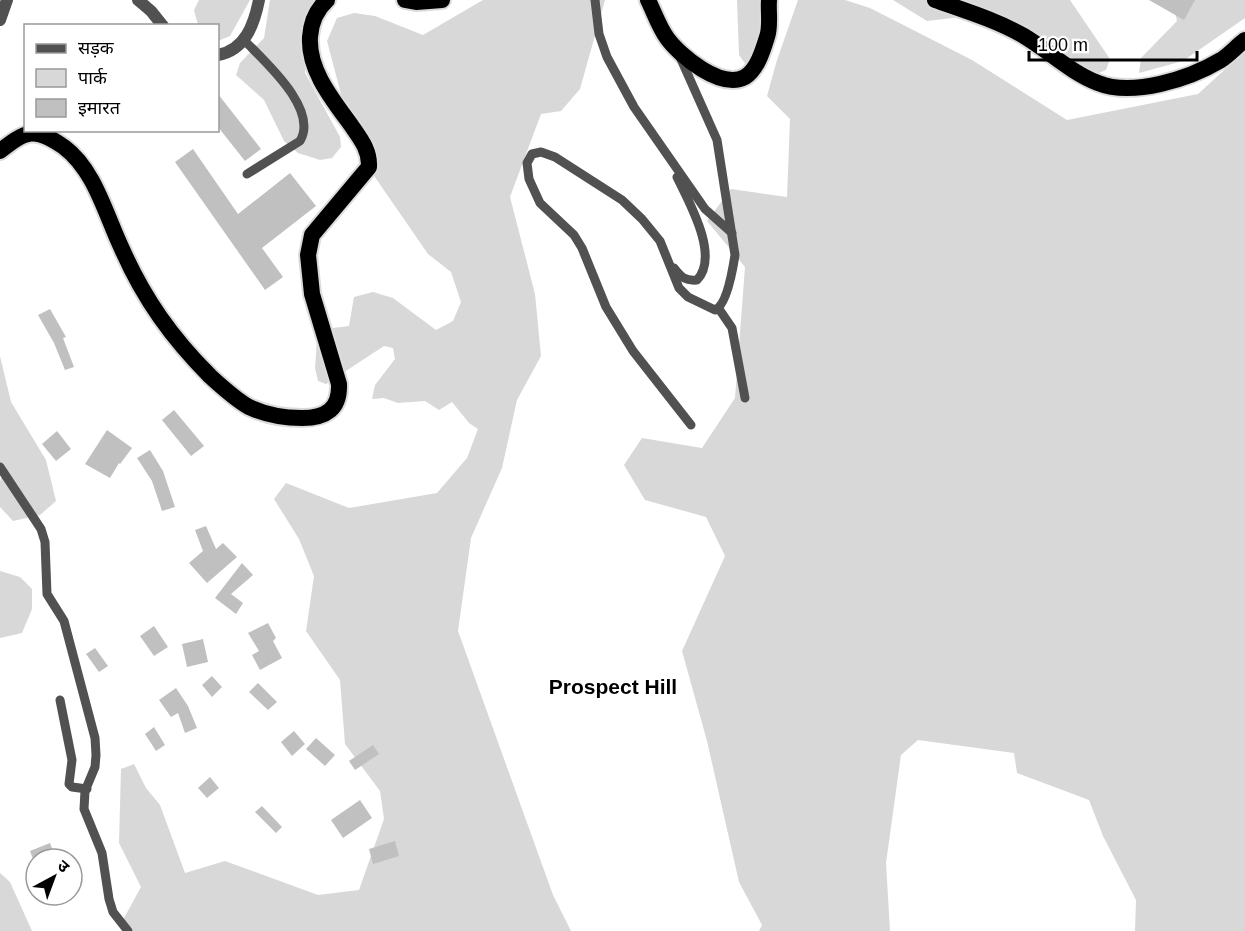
<svg xmlns="http://www.w3.org/2000/svg" width="1245" height="931" font-family="Arial,'Noto Sans Devanagari',sans-serif">
<rect width="100%" height="100%" fill="#fff"/>
<!-- green -->
<g fill="#d8d8d8">
<polygon points="199,0 250,0 230,36 218,41 218,26 198,25 194,10"/>
<polygon points="270,0 319,0 304,20 305,73 340,137 341,147 332,158 320,160 298,153 284,141 264,100 236,75 240,63 264,38"/>
<polygon points="483,0 605,0 580,89 561,111 541,114 510,197 535,294 541,356 517,400 502,468 471,538 458,631 553,895 571,931 128,931 124,918 141,887 119,843 121,769 134,764 146,788 160,805 185,873 225,861 318,895 359,890 384,819 380,791 345,744 340,680 306,631 314,576 299,539 274,499 286,483 349,508 437,493 467,458 478,429 469,423 452,402 439,410 425,401 398,403 384,398 372,399 375,385 395,359 393,348 384,346 326,384 318,381 315,368 317,340 325,329 349,326 354,297 373,292 393,298 436,330 453,321 461,302 451,272 428,254 370,170 341,94 327,41 337,18 354,13 375,16 423,35"/>
<polygon points="737,0 775,0 775,4 747,66 739,55"/>
<polygon points="798,0 845,0 870,8 972,60 1067,120 1198,94 1245,51 1245,931 1135,931 1136,900 1103,836 1089,800 1017,773 1014,753 918,740 901,755 886,863 890,931 759,931 762,925 739,882 707,741 682,651 725,556 706,517 645,500 624,465 642,438 702,448 735,398 745,267 707,221 731,189 787,197 790,119 767,96 777,60"/>
<polygon points="893,0 1070,0 1110,59 1106,70 1077,82 985,14 927,21"/>
<polygon points="1172,0 1245,0 1245,18 1183,61 1139,73 1141,58 1177,21"/>
<polygon points="0,356 11,402 46,460 56,501 40,515 13,521 0,507 0,482 2,475 0,473"/>
<polygon points="0,571 20,577 32,589 32,609 22,633 0,638"/>
<polygon points="0,873 10,882 32,931 0,931"/>
</g>
<!-- building -->
<g fill="#c0c0c0">
<polygon points="1149,0 1195,0 1184,20"/>
<polygon points="218,94 261,149 245,161 218,127"/>
<polygon points="193,149 238,214 290,173 316,206 262,248 283,277 265,290 175,162"/>
<polygon points="50,309 66,337 63,338 74,367 65,370 54,343 38,315"/>
<polygon points="174,410 204,446 191,456 162,420"/>
<polygon points="107,430 132,448 120,464 119,463 110,478 85,464"/>
<polygon points="57,431 71,449 56,461 42,444"/>
<polygon points="150,450 163,471 175,507 162,511 152,481 137,458"/>
<polygon points="206,526 216,549 223,543 237,557 207,583 189,563 203,551 195,530"/>
<polygon points="242,563 253,575 231,594 243,603 236,614 215,598"/>
<polygon points="268,623 276,638 273,641 282,658 260,670 252,655 259,651 248,633"/>
<polygon points="154,626 168,647 154,656 140,636"/>
<polygon points="203,639 208,662 187,667 182,644"/>
<polygon points="95,648 108,666 99,672 86,654"/>
<polygon points="212,676 222,687 212,697 202,685"/>
<polygon points="258,683 277,702 268,710 249,692"/>
<polygon points="176,688 188,706 197,728 185,733 178,713 171,717 159,700"/>
<polygon points="154,727 165,745 156,751 145,734"/>
<polygon points="294,731 305,744 292,756 281,742"/>
<polygon points="316,738 335,755 325,766 306,749"/>
<polygon points="373,745 379,754 355,770 349,761"/>
<polygon points="210,777 219,788 207,798 198,788"/>
<polygon points="360,800 372,818 343,838 331,820"/>
<polygon points="262,806 282,827 276,833 255,812"/>
<polygon points="395,841 399,856 373,864 369,849"/>
<polygon points="50,843 56,859 33,859 30,851"/>
</g>
<g fill="none" stroke-linecap="round" stroke-linejoin="round">
<defs>
<g id="trunk">
<polyline points="405,0 416,2 442,0"/>
<path d="M648,0C654,12 659,27 667,38C680,56 721,90 745,77C757,70 763,50 767,37C771,26 768,12 769,0"/>
<path d="M935,0C966,11 996,20 1024,36C1049,51 1070,72 1098,83C1133,97 1189,79 1221,60C1229,55 1237,46 1245,40"/>
<path d="M0,151C26,131 34,126 64,147C95,170 106,216 122,249C144,299 172,338 210,376C222,387 235,399 249,407C266,415 284,418 302,418C326,418 340,409 339,384L312,294L308,255L312,235L369,167C370,150 360,138 351,125C332,99 308,70 310,37C311,22 316,10 327,0"/>
</g>
</defs>
<!-- trunk casing -->
<use href="#trunk" stroke="#dbdbdb" stroke-width="20"/>
<!-- minor -->
<g stroke="#515151" stroke-width="9">
<polyline points="595,0 599,34 607,57 634,107 705,209 732,233"/>
<path d="M245,41C265,62 319,109 300,141L247,174"/>
<path d="M680,57L717,140L735,255C733,268 727,305 715,310L688,297L679,288L660,241L642,219L622,200L555,157L541,152L532,154L527,163L529,179L540,203L574,235L582,248L606,307L633,351L691,425"/>
<path d="M674,268C681,277 685,281 697,280C720,256 689,202 677,177"/>
<polyline points="719,309 732,328 745,398"/>
<polyline points="0,467 41,529 45,542 47,594 64,621 95,738 96,755 95,767 85,791 84,809 102,853 109,899 113,912 128,931"/>
<polyline points="60,700 72,760 69,784 72,787 87,789"/>
</g>
<!-- tertiary -->
<g stroke="#515151" stroke-width="12">
<polyline points="138,0 151,11 163,26"/>
<polyline points="0,20 7,0"/>
<path d="M218,55C245,50 254,25 259,0"/>
</g>
<!-- trunk -->
<use href="#trunk" stroke="#000" stroke-width="16"/>
</g>
<g text-anchor="middle" stroke-width="6" stroke-linejoin="round" paint-order="stroke">
<!-- district labels -->
<g font-size="21" font-weight="bold" fill="#000" stroke="#fff">
<text x="613" y="694">Prospect Hill</text>
</g>
</g>
<!-- legend -->
<rect x="24" y="24" width="195" height="108" fill="#ffffff" stroke="#999999" stroke-width="1.5"/>
<rect x="36" y="44" width="30" height="9" fill="#515151" stroke="#999999" stroke-width="1.5"/>
<text x="78" y="54" font-size="18" fill="#000000">सड़क</text>
<rect x="36" y="69" width="30" height="18" fill="#d8d8d8" stroke="#999999" stroke-width="1.5"/>
<text x="78" y="84" font-size="18" fill="#000000">पार्क</text>
<rect x="36" y="99" width="30" height="18" fill="#c0c0c0" stroke="#999999" stroke-width="1.5"/>
<text x="78" y="114" font-size="18" fill="#000000">इमारत</text>
<!-- north arrow -->
<g transform="translate(54 877) rotate(41)"><circle r="28" fill="#ffffff" stroke="#999999" stroke-width="1.5"/>
<path d="M0-4.5L10 22L0 15L-10 22Z" fill="#000000"/>
<text y="-9" font-size="16" font-weight="bold" text-anchor="middle" fill="#000000">उ</text>
</g>
<!-- scale -->
<path d="M1029 51v9h168v-9" fill="none" stroke="#000000" stroke-width="3"/>
<text x="1038" y="51" font-size="18" fill="#000000" stroke="#ffffff" stroke-width="4.5" paint-order="stroke">100 m</text>
</svg>
